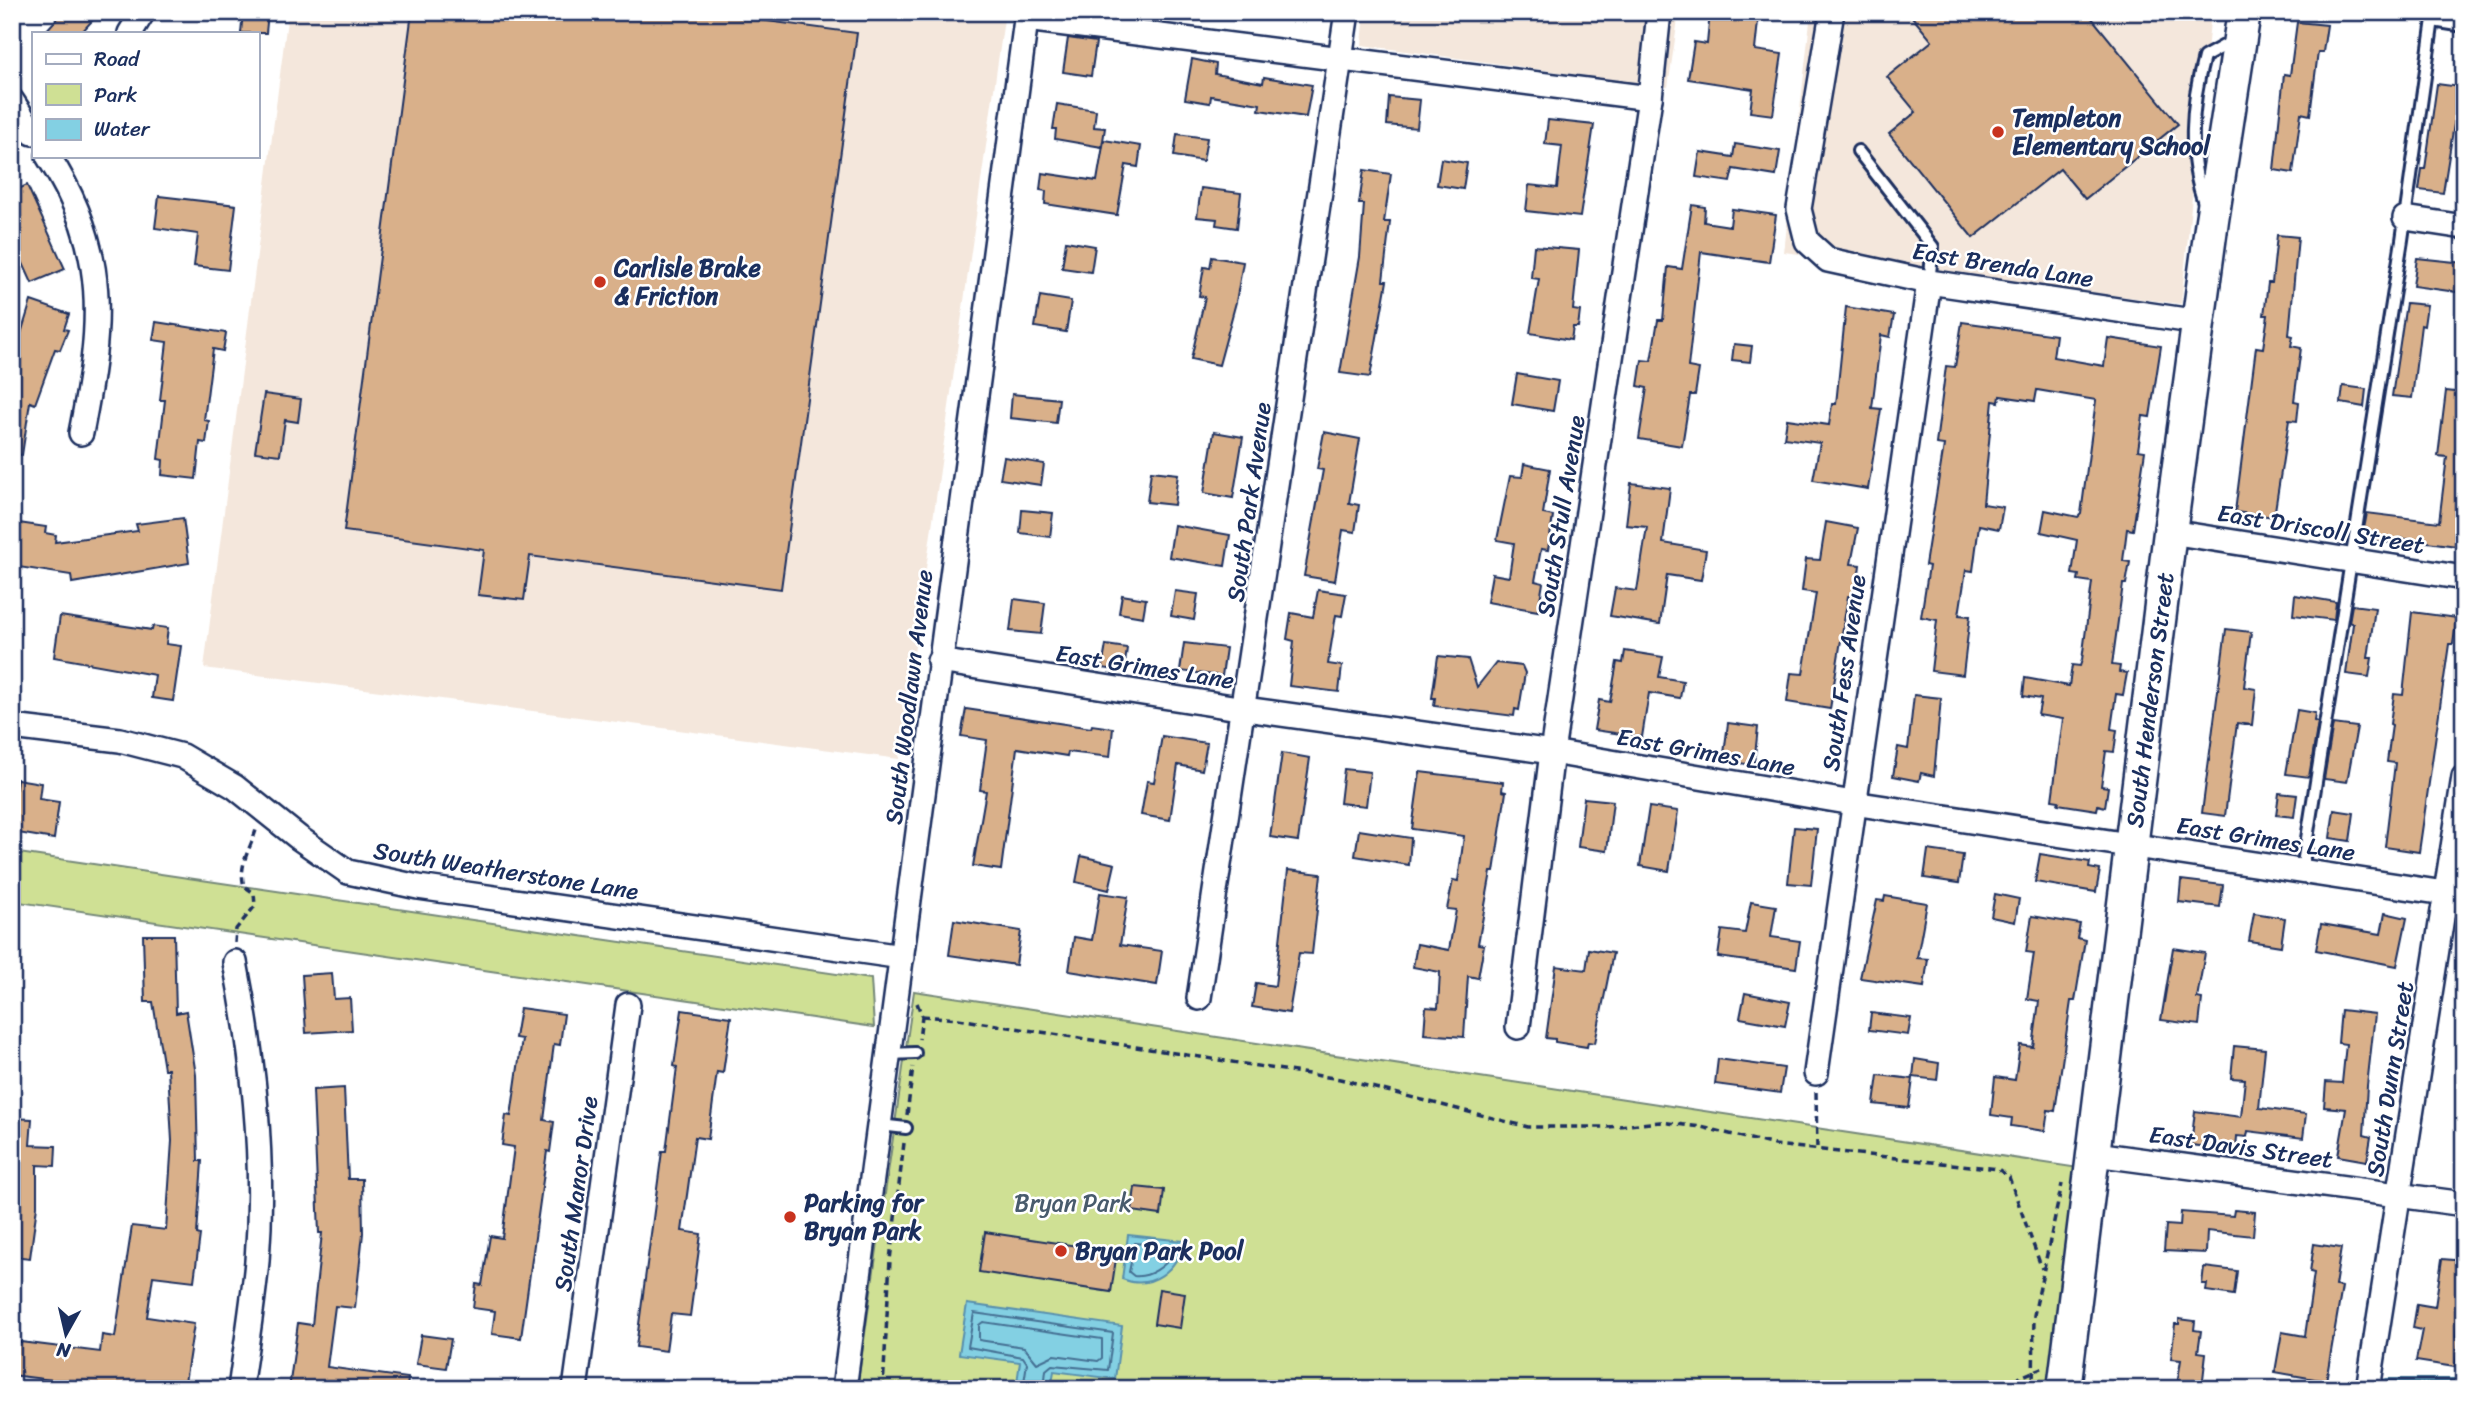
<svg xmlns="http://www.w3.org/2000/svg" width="2476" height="1401" font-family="Sriracha,sans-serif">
<rect width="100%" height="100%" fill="#fff"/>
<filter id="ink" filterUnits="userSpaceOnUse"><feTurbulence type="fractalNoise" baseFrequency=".0143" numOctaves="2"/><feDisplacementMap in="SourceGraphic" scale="14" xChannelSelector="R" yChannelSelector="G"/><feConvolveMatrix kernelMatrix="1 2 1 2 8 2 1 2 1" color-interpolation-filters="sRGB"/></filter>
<g filter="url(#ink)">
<!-- built -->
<g fill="#f4e7dc">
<polygon points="288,12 1005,12 899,759 204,668"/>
<polygon points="1365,12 1679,12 1668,87 1362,45"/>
<polygon points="1811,12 2211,12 2181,304 1784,252"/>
</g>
<!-- green -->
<g fill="#cfe094" stroke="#758879" stroke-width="2">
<polygon points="12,852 871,979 874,1027 12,901"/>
<polygon points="914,991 2079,1168 2052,1389 857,1389"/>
</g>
<!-- water -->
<g fill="#83d0e3" stroke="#5990ae" stroke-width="2">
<path d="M1128,1235L1183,1241C1178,1270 1151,1291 1122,1279Z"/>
<polygon points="967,1304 1122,1326 1115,1379 1054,1371 1051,1389 1016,1389 1020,1362 959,1354"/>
</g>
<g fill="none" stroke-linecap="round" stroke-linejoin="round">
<!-- shore -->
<g stroke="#456f93" stroke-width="2">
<path d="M1135,1243L1172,1247L1174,1253C1166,1266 1149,1278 1134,1276L1129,1272Z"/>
<polygon points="983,1322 1102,1339 1102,1358 1098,1361 1054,1355 1037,1363 1024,1347 979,1340 979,1325"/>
<polyline points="1023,1389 1027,1363 1023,1357 968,1347 974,1313 1113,1333 1108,1370 1052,1365 1046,1370 1044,1389"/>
</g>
<!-- stream -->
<g stroke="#5990ae" stroke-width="6">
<polyline points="2387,1381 2464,1381"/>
<polyline points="2304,1389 2352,1381"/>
</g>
</g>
<!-- building -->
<g fill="#d9b08a" stroke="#1b2f5e" stroke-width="2">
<polygon points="63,12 100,12 81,33 44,33"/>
<polygon points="243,12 268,12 266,33 241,33"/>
<polygon points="412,12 699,12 857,33 781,589 530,556 524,600 478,595 484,550 344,531"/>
<polygon points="1710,12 1759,12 1755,50 1782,54 1773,115 1750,112 1753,89 1688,79 1694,42 1707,44"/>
<polygon points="1908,12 2087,12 2178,124 2085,199 2060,169 1973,238 1889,134 1916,112 1887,77 1932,41"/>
<polygon points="2297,22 2327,25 2323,52 2318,52 2310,115 2301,113 2293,173 2274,170 2284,74 2290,75"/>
<polygon points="1068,38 1096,42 1091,76 1063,72"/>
<polygon points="1192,59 1216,64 1215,74 1263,83 1264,77 1312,85 1306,117 1259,110 1260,104 1211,96 1210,103 1185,99"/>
<polygon points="2437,84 2460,87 2443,193 2419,190 2422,169 2425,169"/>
<polygon points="1389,97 1420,100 1417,128 1387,125"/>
<polygon points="1057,104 1096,110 1094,127 1105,128 1102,147 1055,139 1056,129 1053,129"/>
<polygon points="1548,120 1594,125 1580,217 1526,211 1529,185 1557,188 1562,146 1545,144"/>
<polygon points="1177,134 1207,138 1203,161 1174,156"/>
<polygon points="1104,140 1141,146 1138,167 1126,165 1117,215 1045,204 1046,191 1040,190 1042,173 1097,181"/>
<polygon points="1735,144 1780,151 1776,176 1733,169 1730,182 1696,177 1700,152 1733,157"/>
<polygon points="1441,159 1467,163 1463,189 1437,185"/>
<polygon points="1364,170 1391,174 1384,222 1390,222 1383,281 1387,281 1370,377 1340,373 1360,257 1364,204 1359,204"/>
<polygon points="27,185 65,269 32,283 12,239 12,192"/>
<polygon points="1201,188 1241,193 1237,228 1216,225 1217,219 1197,217"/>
<polygon points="159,196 236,205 228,270 194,266 198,234 155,228"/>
<polygon points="1692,205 1705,207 1704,222 1730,226 1732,209 1776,215 1769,262 1701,252 1688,367 1699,369 1695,395 1690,395 1682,446 1639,439 1647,388 1638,386 1642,360 1651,361 1658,320 1663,320 1668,267 1682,269"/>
<polygon points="2277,235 2298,237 2289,335 2293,336 2291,346 2301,348 2294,401 2299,402 2297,421 2289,420 2274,517 2235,512 2256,347 2263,348 2268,315 2264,315 2268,283 2272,283"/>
<polygon points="1066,241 1095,246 1091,272 1062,268"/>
<polygon points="1534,246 1579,250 1573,310 1580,311 1578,327 1573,327 1571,340 1530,333 1539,279 1531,278"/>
<polygon points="1212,257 1243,262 1236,302 1219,365 1191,359 1205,297 1199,296 1204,267 1210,268"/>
<polygon points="2417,258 2464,263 2464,293 2413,286"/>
<polygon points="1040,296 1071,301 1066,332 1035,327"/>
<polygon points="31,301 69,314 64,329 68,330 60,350 55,349 35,404 30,402 22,455 12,454 12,363"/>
<polygon points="2406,303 2427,305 2424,326 2421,325 2412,398 2392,396"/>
<polygon points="1846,307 1894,315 1890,337 1881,335 1872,408 1881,409 1868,489 1813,480 1820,443 1784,438 1787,419 1829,425 1832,404 1836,404"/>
<polygon points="156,322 226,333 223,351 213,349 204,420 209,421 206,443 200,442 196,479 162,475 163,460 158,459 165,400 160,400 167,342 153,340"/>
<polygon points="1962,322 2056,335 2053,357 2104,366 2108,338 2161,346 2150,417 2143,416 2138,450 2145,451 2133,530 2127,529 2123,561 2130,562 2126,584 2123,584 2112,665 2120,666 2119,672 2127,673 2123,695 2116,694 2111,729 2117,730 2114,752 2106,751 2101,786 2108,787 2105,807 2098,805 2097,810 2058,804 2059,801 2052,800 2063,719 2038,715 2041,699 2023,696 2025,678 2069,686 2072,665 2080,666 2082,660 2092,582 2078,580 2079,575 2072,574 2077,540 2041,532 2045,510 2078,517 2081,514 2096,400 2037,390 2035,401 2000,396 1999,402 1993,401 1983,504 2003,507 1999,529 1979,525 1973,571 1966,570 1959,615 1970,616 1963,675 1931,671 1937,620 1921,617 1929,566 1925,565 1944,445 1936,444 1946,366 1955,367"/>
<polygon points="1734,344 1752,346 1750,362 1732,360"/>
<polygon points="1517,374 1558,381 1553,411 1512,404"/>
<polygon points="2343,386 2366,389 2364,407 2341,403"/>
<polygon points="2446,391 2464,393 2464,547 2399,538 2398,544 2362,539 2367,513 2439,522 2447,457 2438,456"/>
<polygon points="264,394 301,399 298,422 285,420 280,455 255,452"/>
<polygon points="1012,394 1059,399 1056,423 1010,418"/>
<polygon points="1214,432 1243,437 1233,498 1204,493"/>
<polygon points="1324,432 1360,439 1349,503 1359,505 1355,532 1343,530 1335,581 1304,576 1323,470 1317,469"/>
<polygon points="1004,457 1044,464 1041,485 1000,479"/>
<polygon points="1524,464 1550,469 1543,514 1553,516 1548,550 1541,549 1535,581 1543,583 1538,611 1487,602 1492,574 1509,577 1514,543 1497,540 1510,476 1522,477"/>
<polygon points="1151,471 1178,474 1174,505 1147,502"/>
<polygon points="1631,483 1670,488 1663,543 1706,550 1701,580 1667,575 1660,624 1610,616 1615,588 1637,591 1647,527 1626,525"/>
<polygon points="1022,510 1053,513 1050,537 1020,533"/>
<polygon points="183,518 189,563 72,583 71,575 12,566 12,522 46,527 45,533 56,535 55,542 138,531 136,524"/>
<polygon points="1826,522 1858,528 1851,564 1860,565 1856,597 1848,596 1830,709 1787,702 1791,673 1803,674 1816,593 1802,591 1806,559 1820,560"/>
<polygon points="1174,525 1230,535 1225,566 1169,557"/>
<polygon points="1318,590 1346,594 1342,616 1336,615 1328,664 1342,666 1339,692 1289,686 1294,641 1287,639 1291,613 1313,617"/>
<polygon points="1175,591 1198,594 1194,620 1171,616"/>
<polygon points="1122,595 1146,599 1143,617 1119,613"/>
<polygon points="2295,595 2336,602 2334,620 2293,615"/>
<polygon points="1014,599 1045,603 1041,634 1010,631"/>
<polygon points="2352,605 2375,608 2368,658 2372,658 2369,677 2346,674 2353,624 2349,622"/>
<polygon points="2412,612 2457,618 2453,644 2449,644 2419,852 2385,847 2395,763 2387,762 2392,725 2390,724 2394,694 2403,695"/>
<polygon points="60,616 152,630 153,626 168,628 166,644 181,646 173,701 152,698 155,675 54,657"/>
<polygon points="2226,629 2251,632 2244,687 2256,689 2252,725 2237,723 2225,816 2202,813"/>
<polygon points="1184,643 1226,648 1222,676 1180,671"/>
<polygon points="1106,645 1127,648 1124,671 1102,668"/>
<polygon points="1625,651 1663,657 1659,677 1683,681 1680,698 1649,693 1642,737 1594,730 1599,700 1610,702 1617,662 1623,663"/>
<polygon points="1438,656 1468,659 1477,687 1496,663 1522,666 1525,673 1519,710 1515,709 1514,716 1434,706 1435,698 1432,698"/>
<polygon points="1914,695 1941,698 1934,776 1921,773 1919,781 1893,776 1898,747 1908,749"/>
<polygon points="966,709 1091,728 1092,725 1113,728 1110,757 1068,752 1067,756 1017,748 1001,870 973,866 986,791 980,790 987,740 961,736"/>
<polygon points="2297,710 2315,713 2314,721 2318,722 2309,777 2286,774"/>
<polygon points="1728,723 1758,727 1754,765 1723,761"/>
<polygon points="2333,724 2357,727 2347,782 2324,779"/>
<polygon points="1162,736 1207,743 1202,770 1178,765 1170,820 1141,815 1147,781 1154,782"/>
<polygon points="1282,753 1310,758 1298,841 1270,837"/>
<polygon points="1344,769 1370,772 1366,806 1340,803"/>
<polygon points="1420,772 1503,782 1502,791 1506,792 1494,872 1491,872 1478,944 1484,945 1478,978 1468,976 1464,1037 1424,1034 1426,1007 1438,1008 1440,972 1413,967 1417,944 1449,950 1456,910 1447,909 1453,880 1458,881 1464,836 1412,829"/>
<polygon points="17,779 41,783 39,799 59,802 54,839 12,832"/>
<polygon points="2279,793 2297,795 2294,817 2276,815"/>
<polygon points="1584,798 1613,801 1607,851 1578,847"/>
<polygon points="1649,807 1678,811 1669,871 1640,866"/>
<polygon points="2334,810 2354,813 2350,841 2330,838"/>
<polygon points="1794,827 1817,829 1811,885 1788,883"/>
<polygon points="1359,830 1411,838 1409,865 1355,856"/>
<polygon points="1928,850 1963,855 1959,883 1924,878"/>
<polygon points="2040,854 2090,862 2089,868 2100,870 2096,892 2035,882"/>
<polygon points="1081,856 1115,864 1109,890 1076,882"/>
<polygon points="1288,870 1321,874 1312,954 1299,953 1289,1013 1252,1007 1256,983 1275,986"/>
<polygon points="2181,880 2223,885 2220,907 2179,902"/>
<polygon points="1100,893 1128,897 1120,945 1162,951 1157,985 1069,971 1074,937 1092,940"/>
<polygon points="1995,894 2019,899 2015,922 1991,917"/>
<polygon points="1885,896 1927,903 1917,958 1928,959 1924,987 1860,978 1877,900 1884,901"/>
<polygon points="1751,902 1776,906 1771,937 1800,941 1796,968 1718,957 1722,930 1745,933"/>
<polygon points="2254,913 2285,918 2281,946 2249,941"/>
<polygon points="2385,913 2407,918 2397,966 2316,950 2321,924 2381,934"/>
<polygon points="2032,916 2080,924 2077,938 2085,940 2075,1001 2071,1001 2055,1111 2048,1110 2045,1131 2011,1126 2012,1118 1991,1115 1995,1077 2015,1080 2020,1045 2033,1047 2039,1001 2027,999 2034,953 2026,952"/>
<polygon points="954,920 1021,931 1016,965 949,955"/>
<polygon points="143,935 174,935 176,1013 186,1011 196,1075 198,1161 202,1161 197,1234 200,1235 194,1281 153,1276 147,1317 194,1324 184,1389 123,1389 12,1375 12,1341 100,1352 102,1335 115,1337 132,1226 166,1230 172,1141 168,1069 164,1069 153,1002 145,1002"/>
<polygon points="2173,948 2205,953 2197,998 2202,999 2199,1025 2161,1020"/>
<polygon points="1589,949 1613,953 1595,1043 1588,1042 1587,1047 1555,1042 1555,1039 1546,1038 1556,966 1586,970"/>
<polygon points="332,973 334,999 350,998 352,1030 306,1033 302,975"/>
<polygon points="1745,993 1790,1002 1785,1026 1740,1018"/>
<polygon points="520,1008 564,1014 560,1045 554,1044 544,1120 554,1122 550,1152 547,1151 521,1338 492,1334 495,1311 473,1308 476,1284 482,1285 490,1236 502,1238 514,1147 502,1145 506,1115 511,1116 522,1039 515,1038"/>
<polygon points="682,1010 731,1017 723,1073 717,1072 708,1139 695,1137 682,1231 701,1234 690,1316 671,1314 666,1351 636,1347 662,1151 666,1151 677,1067 674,1066"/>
<polygon points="2341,1010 2375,1014 2367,1086 2364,1135 2371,1137 2367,1161 2338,1156 2346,1109 2324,1107 2326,1082 2342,1083 2346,1044 2338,1043"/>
<polygon points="1871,1013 1911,1018 1908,1035 1869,1030"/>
<polygon points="2234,1046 2265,1049 2259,1108 2306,1114 2303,1138 2248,1131 2247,1137 2237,1136 2236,1150 2191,1145 2195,1111 2241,1117 2245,1079 2231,1078"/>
<polygon points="1718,1059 1784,1068 1780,1093 1715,1084"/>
<polygon points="1915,1059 1939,1063 1937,1080 1913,1077"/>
<polygon points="1878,1075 1913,1079 1909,1108 1874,1104"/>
<polygon points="344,1088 348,1179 362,1179 363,1233 355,1308 335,1306 327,1367 408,1378 407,1389 289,1389 298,1323 312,1325 322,1233 319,1233 313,1090"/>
<polygon points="12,1118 32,1119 30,1145 56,1146 55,1166 37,1165 37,1206 30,1258 12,1256"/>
<polygon points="1135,1187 1164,1190 1161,1215 1132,1211"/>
<polygon points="2234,1210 2255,1212 2253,1236 2207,1231 2206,1253 2164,1251 2166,1225 2180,1226 2181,1212 2233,1216"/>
<polygon points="985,1232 1117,1252 1111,1292 979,1272"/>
<polygon points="2314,1244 2341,1248 2335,1286 2342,1287 2326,1381 2275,1372 2282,1332 2305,1336 2314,1273 2310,1272"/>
<polygon points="2442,1259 2464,1261 2456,1336 2460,1337 2455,1367 2416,1361 2422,1330 2413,1328 2417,1304 2435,1307"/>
<polygon points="2204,1267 2237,1271 2234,1295 2206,1291 2207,1284 2202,1284"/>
<polygon points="1159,1289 1185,1293 1180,1328 1154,1324"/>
<polygon points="2179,1319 2195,1321 2194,1330 2201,1331 2198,1352 2206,1353 2202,1388 2177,1385 2181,1360 2171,1359 2175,1324 2179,1324"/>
<polygon points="421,1335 451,1339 446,1368 416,1364"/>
</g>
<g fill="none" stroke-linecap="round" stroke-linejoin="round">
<defs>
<g id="lane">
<polyline points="2433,21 2464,26"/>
<polyline points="1858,151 1933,247 1929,282"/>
<path d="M2205,205C2187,159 2191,104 2204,57L2233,41"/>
<polyline points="2302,870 2402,240 2434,12"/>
<polyline points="889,1054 915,1053"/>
<polyline points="880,1125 906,1128"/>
</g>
<g id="street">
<polyline points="1832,12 1799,209 1807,241 1828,260 1929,282 2199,322"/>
<polyline points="1026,19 1650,98"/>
<polyline points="130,33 143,12"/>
<polyline points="12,101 33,133"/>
<path d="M48,156C110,251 102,326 81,433"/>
<polyline points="2405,218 2464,227"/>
<polyline points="2170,532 2464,578"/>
<polyline points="939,661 1245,709 1552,752 1853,803 2464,896"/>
<polyline points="12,727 120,740 182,756 235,787 299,838 348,872 418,887 902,957"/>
<path d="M235,962C254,1059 265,1162 257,1261C253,1304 246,1346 240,1389"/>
<polyline points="1199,998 1347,12"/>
<polyline points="1518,1027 1552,752 1650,98 1659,12"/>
<polyline points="1816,1073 1929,282"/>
<polyline points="2095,1154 2464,1204"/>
<polyline points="575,1389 628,1005"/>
<polyline points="844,1389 1027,12"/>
<polyline points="2368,1389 2464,777"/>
</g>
<polyline id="secondary" points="2064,1389 2170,532 2212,220 2244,12"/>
</defs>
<!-- lane casing -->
<use href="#lane" stroke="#1b2f5e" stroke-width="16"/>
<!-- street casing -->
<use href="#street" stroke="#1b2f5e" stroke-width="28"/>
<!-- secondary casing -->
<use href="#secondary" stroke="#1b2f5e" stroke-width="37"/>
<!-- path -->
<g stroke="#1b2f5e" stroke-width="3.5" stroke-dasharray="7 5" stroke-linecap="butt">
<path d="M235,943L236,929L255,906L254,893L244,886C238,865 250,850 256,830"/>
<polyline points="917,1003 922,1016 919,1039"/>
<polyline points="922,1016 958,1019 1340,1079 1528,1127 1608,1127 1660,1122 1701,1127 1775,1145 1998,1169 2009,1177 2042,1269"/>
<polyline points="1816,1092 1817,1150"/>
<polyline points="907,1115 913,1067"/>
<polyline points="883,1389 890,1260 904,1143"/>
<polyline points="1992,1389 2042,1368"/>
<polyline points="2033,1389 2034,1315 2062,1184"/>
</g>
<!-- lane -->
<use href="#lane" stroke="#fff" stroke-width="10"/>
<!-- street -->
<use href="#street" stroke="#fff" stroke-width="23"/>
<!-- secondary -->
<use href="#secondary" stroke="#fff" stroke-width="32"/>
</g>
</g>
<!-- markers -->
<g fill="#c8321e" stroke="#fff" stroke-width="2.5">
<circle cx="1998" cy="132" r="7"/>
<circle cx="600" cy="282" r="7"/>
<circle cx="790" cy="1217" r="7"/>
<circle cx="1061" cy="1251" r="7"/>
</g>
<g text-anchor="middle" stroke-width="5" stroke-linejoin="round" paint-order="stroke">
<!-- poi labels -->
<g font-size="24" font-weight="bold" fill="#1b2f5e" stroke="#fff" text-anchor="start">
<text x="2012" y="126">Templeton<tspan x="2012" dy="28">Elementary School</tspan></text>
<text x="614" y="276">Carlisle Brake<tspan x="614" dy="28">&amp; Friction</tspan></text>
<text x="804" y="1211">Parking for<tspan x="804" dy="28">Bryan Park</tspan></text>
<text x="1075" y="1259">Bryan Park Pool</text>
</g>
<!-- street labels -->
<g font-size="24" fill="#1b2f5e" stroke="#fff">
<text transform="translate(2003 265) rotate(9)" y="8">East Brenda Lane</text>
<text transform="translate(1249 502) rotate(-82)" y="8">South Park Avenue</text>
<text transform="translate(1561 516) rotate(-81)" y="8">South Stull Avenue</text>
<text transform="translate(2321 529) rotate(9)" y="8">East Driscoll Street</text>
<text transform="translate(1145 667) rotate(9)" y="8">East Grimes Lane</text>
<text transform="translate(1844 673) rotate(-82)" y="8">South Fess Avenue</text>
<text transform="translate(909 697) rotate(-83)" y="8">South Woodlawn Avenue</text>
<text transform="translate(2150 700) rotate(-83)" y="8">South Henderson Street</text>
<text transform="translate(1706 752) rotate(10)" y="8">East Grimes Lane</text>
<text transform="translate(2266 839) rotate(9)" y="8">East Grimes Lane</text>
<text transform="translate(506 871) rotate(9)" y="8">South Weatherstone Lane</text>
<text transform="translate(2390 1079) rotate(-81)" y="8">South Dunn Street</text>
<text transform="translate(2241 1147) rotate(8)" y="8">East Davis Street</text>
<text transform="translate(576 1194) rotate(-82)" y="8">South Manor Drive</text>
</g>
<!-- park labels -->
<g font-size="24" fill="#485b6c" stroke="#fff">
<text x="1073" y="1211">Bryan Park</text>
</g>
</g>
<!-- margin -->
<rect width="2476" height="1401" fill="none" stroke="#fff" stroke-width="42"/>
<rect x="21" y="21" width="2434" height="1359" fill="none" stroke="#1b2f5e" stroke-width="2.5" filter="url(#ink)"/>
<!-- legend -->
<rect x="32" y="32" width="228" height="126" fill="#ffffff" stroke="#a4acbf" stroke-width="2"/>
<rect x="46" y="54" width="35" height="10" fill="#ffffff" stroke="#a4acbf" stroke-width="2"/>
<text x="94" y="66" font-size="21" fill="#1b2f5e">Road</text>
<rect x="46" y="84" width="35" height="21" fill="#cfe094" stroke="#a4acbf" stroke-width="2"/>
<text x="94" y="102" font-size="21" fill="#1b2f5e">Park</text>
<rect x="46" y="119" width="35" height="21" fill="#83d0e3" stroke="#a4acbf" stroke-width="2"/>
<text x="94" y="136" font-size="21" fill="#1b2f5e">Water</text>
<!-- north arrow -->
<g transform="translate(66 1334) rotate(188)" stroke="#ffffff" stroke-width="5" paint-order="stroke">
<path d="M0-5L12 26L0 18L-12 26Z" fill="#1b2f5e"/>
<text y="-10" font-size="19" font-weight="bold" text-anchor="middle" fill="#1b2f5e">N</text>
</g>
</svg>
